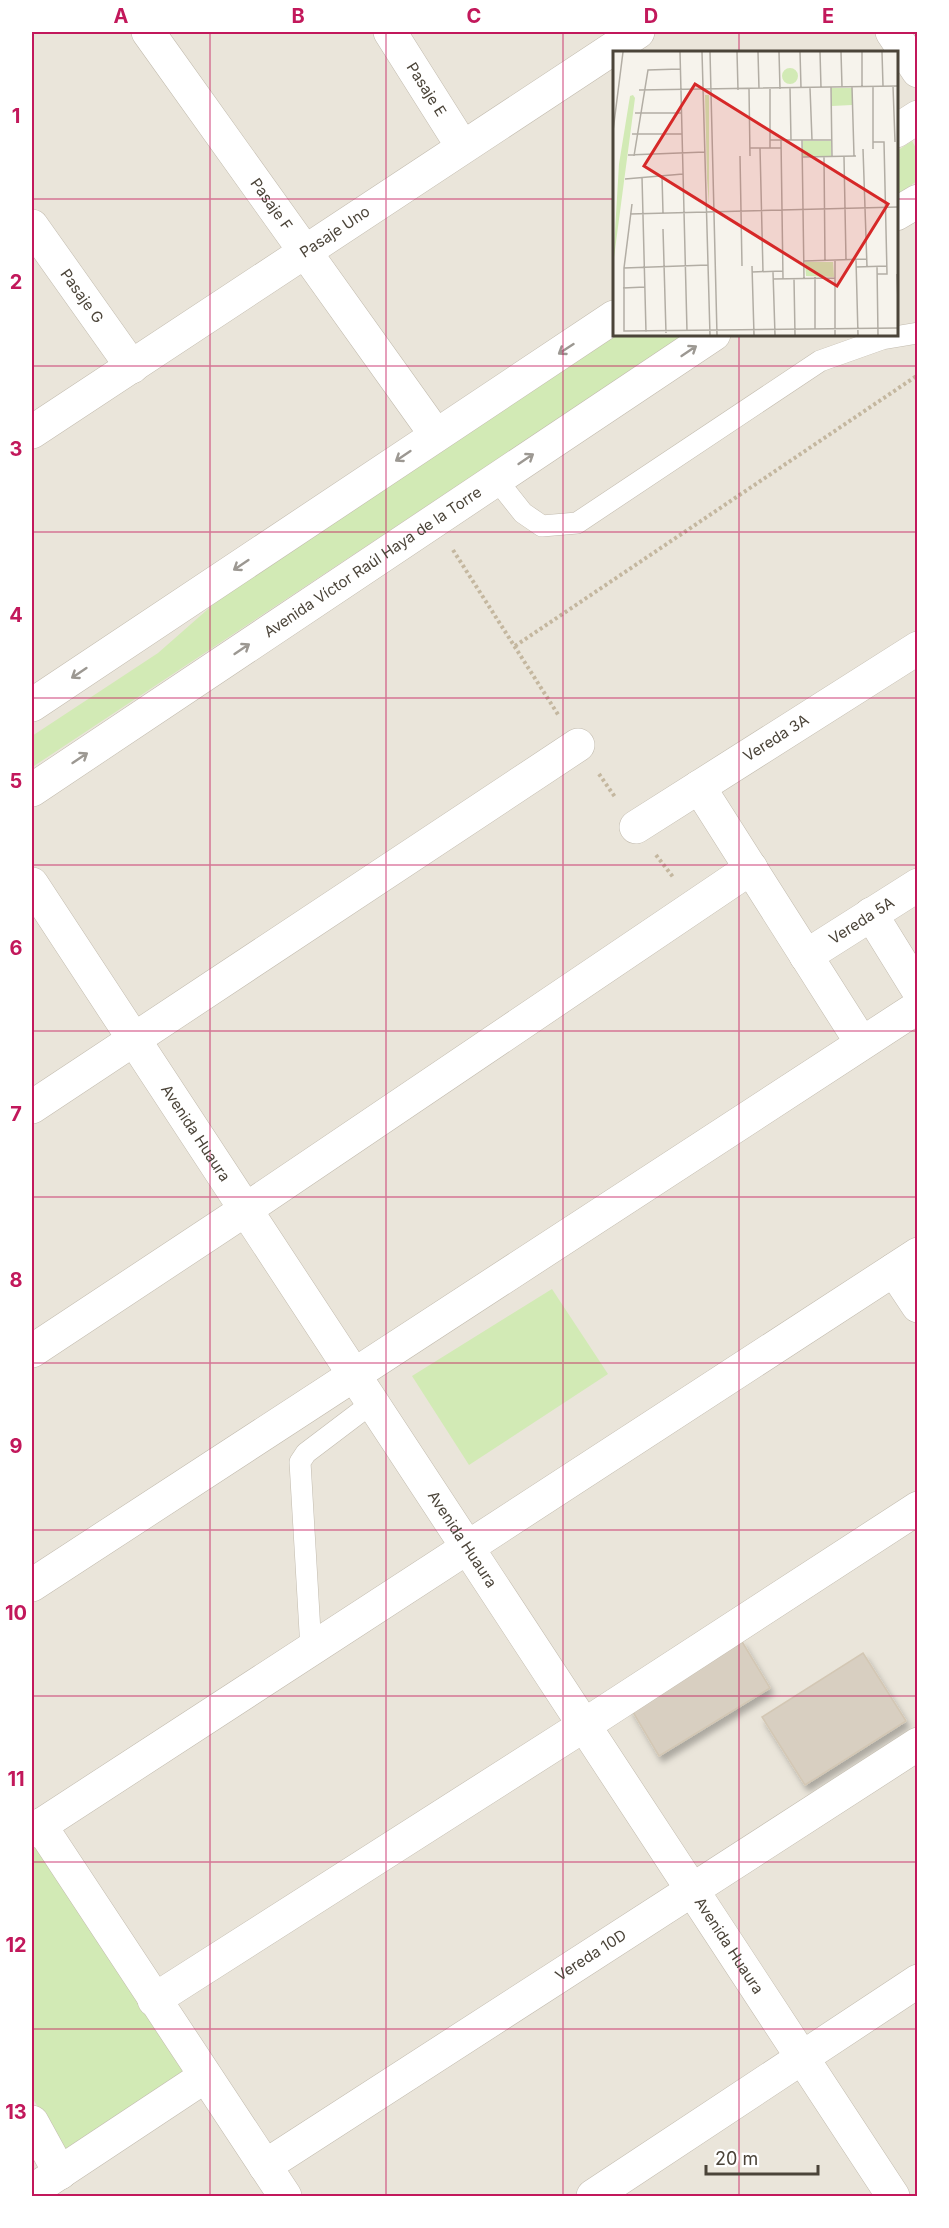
<svg xmlns="http://www.w3.org/2000/svg" width="949" height="2228" font-family="Inter,sans-serif">
<defs>
<filter id="shadow"><feDropShadow dx="3.5" dy="6" stdDeviation="3" flood-color="#0004"/></filter>
</defs>
<rect width="100%" height="100%" fill="#f6f3ec"/>
<!-- residential -->
<path fill="#eae5da" fill-rule="evenodd" d="M32,32H917V2196H32ZM614,52H896V334H614Z"/>
<!-- green -->
<g fill="#d2eab5">
<polygon points="912,141 917,150 917,181 897,195 897,151"/>
<polygon points="617,335 685,335 34,766 32,763 32,736 158,653 232,588"/>
<polygon points="552,1289 608,1374 469,1465 412,1376"/>
<polygon points="40,1842 189,2071 65,2154 32,2097 32,1848"/>
</g>
<!-- building -->
<g fill="#d8cfc1" stroke="#d3c7b4" stroke-width="1.5" filter="url(#shadow)">
<polygon points="741,1640 770,1688 659,1756 630,1707"/>
<polygon points="863,1653 906,1721 805,1785 762,1717"/>
</g>
<g fill="none" stroke-linecap="round" stroke-linejoin="round">
<defs>
<g id="service">
<polyline points="496,479 523,513 542,526 577,523 820,361 882,339 918,333"/>
<polyline points="311,1649 300,1462 306,1453 372,1403"/>
</g>
<g id="minor">
<path id="s1" d="M148,32L436,435"/>
<path id="s2" d="M390,32L462,146"/>
<polyline points="892,32 918,71"/>
<path id="s3" d="M32,226L132,367"/>
<path id="s4" d="M32,432L638,32"/>
<polyline points="699,787 861,1042"/>
<path id="s5" d="M636,827L918,648"/>
<path id="s6" d="M32,884L893,2196"/>
<polyline points="871,914 918,990"/>
<path id="s7" d="M806,956L918,885"/>
<polyline points="32,1107 578,745"/>
<polyline points="894,1270 918,1306"/>
<polyline points="32,1351 245,1210 751,868"/>
<polyline points="32,1585 918,1007"/>
<polyline points="40,1825 285,2196"/>
<polyline points="32,1831 918,1254"/>
<polyline points="154,2000 583,1726 918,1508"/>
<polyline points="32,2122 60,2173"/>
<path id="s8" d="M265,2166L918,1744"/>
<polyline points="32,2191 204,2077"/>
<polyline points="593,2196 918,1981"/>
</g>
<g id="tertiary">
<polyline points="896,131 918,117"/>
<polyline points="896,214 918,201"/>
<polyline points="32,705 614,317"/>
<path id="s9" d="M32,790L714,334"/>
</g>
</defs>
<!-- service casing -->
<use href="#service" stroke="#c2bbae" stroke-width="22"/>
<!-- minor casing -->
<use href="#minor" stroke="#c2bbae" stroke-width="34"/>
<!-- tertiary casing -->
<use href="#tertiary" stroke="#c2bbae" stroke-width="34"/>
<!-- path -->
<g stroke="#c4b79f" stroke-width="4" stroke-dasharray="3 3" stroke-linecap="butt">
<polyline points="453,550 559,716"/>
<polyline points="515,646 918,375"/>
<polyline points="599,774 615,797"/>
<polyline points="656,855 673,877"/>
</g>
<!-- service -->
<use href="#service" stroke="#fff" stroke-width="21"/>
<!-- minor -->
<use href="#minor" stroke="#fff" stroke-width="33"/>
<!-- tertiary -->
<use href="#tertiary" stroke="#fff" stroke-width="33"/>
</g>
<!-- one-way arrows -->
<defs><path id="oneway-shaft" d="M-6 0H5M1.5-3L5.5 0L1.5 3" fill="none" stroke-width="1.6" stroke-linecap="round" stroke-linejoin="round" transform="scale(1.5)"/></defs>
<g stroke="#9c9892">
<use href="#oneway-shaft" transform="translate(566 349) rotate(147)"/>
<use href="#oneway-shaft" transform="translate(689 351) rotate(-34)"/>
<use href="#oneway-shaft" transform="translate(403 456) rotate(146)"/>
<use href="#oneway-shaft" transform="translate(526 459) rotate(-34)"/>
<use href="#oneway-shaft" transform="translate(241 565) rotate(146)"/>
<use href="#oneway-shaft" transform="translate(242 649) rotate(-34)"/>
<use href="#oneway-shaft" transform="translate(79 673) rotate(146)"/>
<use href="#oneway-shaft" transform="translate(80 758) rotate(-34)"/>
</g>
<!-- grid -->
<path fill="none" stroke="#c2185b" stroke-width="1.5" stroke-opacity="0.55" d="M210,32V2196M386,32V2196M563,32V2196M739,32V52M32,199H614M896,199H918M739,334V2196M32,366H918M32,532H918M32,698H918M32,865H918M32,1031H918M32,1197H918M32,1363H918M32,1530H918M32,1696H918M32,1862H918M32,2029H918"/>
<g text-anchor="middle" stroke-width="4.5" stroke-linejoin="round" paint-order="stroke">
<!-- street labels -->
<g font-size="15" fill="#4b4439" stroke="#fff">
<text dy="5" stroke="none"><textPath href="#s2" startOffset="68">Pasaje E</textPath></text>
<text dy="5" stroke="none"><textPath href="#s1" startOffset="212">Pasaje F</textPath></text>
<text dy="5" stroke="none"><textPath href="#s4" startOffset="363">Pasaje Uno</textPath></text>
<text dy="5" stroke="none"><textPath href="#s3" startOffset="86">Pasaje G</textPath></text>
<text dy="5" stroke="none"><textPath href="#s9" startOffset="410">Avenida Víctor Raúl Haya de la Torre</textPath></text>
<text dy="5" stroke="none"><textPath href="#s5" startOffset="166">Vereda 3A</textPath></text>
<text dy="5" stroke="none"><textPath href="#s7" startOffset="66">Vereda 5A</textPath></text>
<text dy="5" stroke="none"><textPath href="#s6" startOffset="298">Avenida Huaura</textPath></text>
<text dy="5" stroke="none"><textPath href="#s6" startOffset="784">Avenida Huaura</textPath></text>
<text dy="5" stroke="none"><textPath href="#s6" startOffset="1270">Avenida Huaura</textPath></text>
<text dy="5" stroke="none"><textPath href="#s8" startOffset="388">Vereda 10D</textPath></text>
</g>
</g>
<!-- overview -->
<g transform="translate(613 51)">
<rect width="285" height="285" fill="#f6f3ec"/>
<path d="M169 25a8 8 0 1 1 16 0a8 8 0 1 1-16 0ZM218,37H239V54L219,55ZM20,44L22,47L0,214L6,113L17,45ZM92,44H96V154L94,127ZM190,90H218V105H190ZM192,211H220L221,226L193,225Z" fill="#d2eab5"/>
<path fill="none" stroke="#b2ada4" stroke-width="1.5" d="M67,1L74,280M89,1L97,284M97,1L104,284M124,1L125,39M145,1L146,38M166,1L167,38M187,1L188,37M207,1L208,37M228,1L229,36M249,1V36M269,1L270,35M260,35V98M280,35L282,91M218,36L219,106M239,36L241,105M177,37L178,89M197,37L199,89M136,38L137,105M157,38V97M26,39L285,35M22,62H68M0,80L10,1M19,83H69M157,89H219M168,89L170,228M189,89L191,227M260,91H271L274,223H264M137,97H168M147,97L150,221M250,98L254,216M15,104L92,101M21,105L35,19L67,18M127,105L129,215M189,106L243,105M211,106L212,210M231,106L233,209M49,125L50,162M29,126L33,281M12,128L70,123M19,153L11,217V280L285,277M17,163L285,156M50,178L53,282M243,209L245,284M191,210L253,208M222,210V284M139,215L141,284M264,215L265,284M243,216L274,215M11,217L95,214M139,221L170,220M160,221L162,284M284,223L285,251M160,228L222,227M181,228L182,284M10,237L32,236M202,278V226"/>
<path fill="#d62828" fill-opacity="0.15" stroke="#d62828" stroke-width="3" d="M82,33L275,153L224,235L31,115Z"/>
<rect width="285" height="285" fill="none" stroke="#4b4439" stroke-width="3"/>
</g>
<!-- border -->
<rect width="949" height="2228" fill="none" stroke="#ffffff" stroke-width="66"/>
<!-- scale -->
<path d="M706 2165v9h112v-9" fill="none" stroke="#4b4439" stroke-width="3"/>
<text x="715" y="2165" font-size="18" fill="#4b4439" stroke="#ffffff" stroke-width="4.5" paint-order="stroke">20 m</text>
<rect x="33" y="33" width="883" height="2162" fill="none" stroke="#c2185b" stroke-width="2"/>
<g font-size="20" text-anchor="middle" font-weight="bold" fill="#c2185b">
<text x="121" y="23">A</text>
<text x="298" y="23">B</text>
<text x="474" y="23">C</text>
<text x="651" y="23">D</text>
<text x="828" y="23">E</text>
<text x="16" y="123">1</text>
<text x="16" y="289">2</text>
<text x="16" y="456">3</text>
<text x="16" y="622">4</text>
<text x="16" y="788">5</text>
<text x="16" y="955">6</text>
<text x="16" y="1121">7</text>
<text x="16" y="1287">8</text>
<text x="16" y="1453">9</text>
<text x="16" y="1620">10</text>
<text x="16" y="1786">11</text>
<text x="16" y="1952">12</text>
<text x="16" y="2119">13</text>
</g>
</svg>
